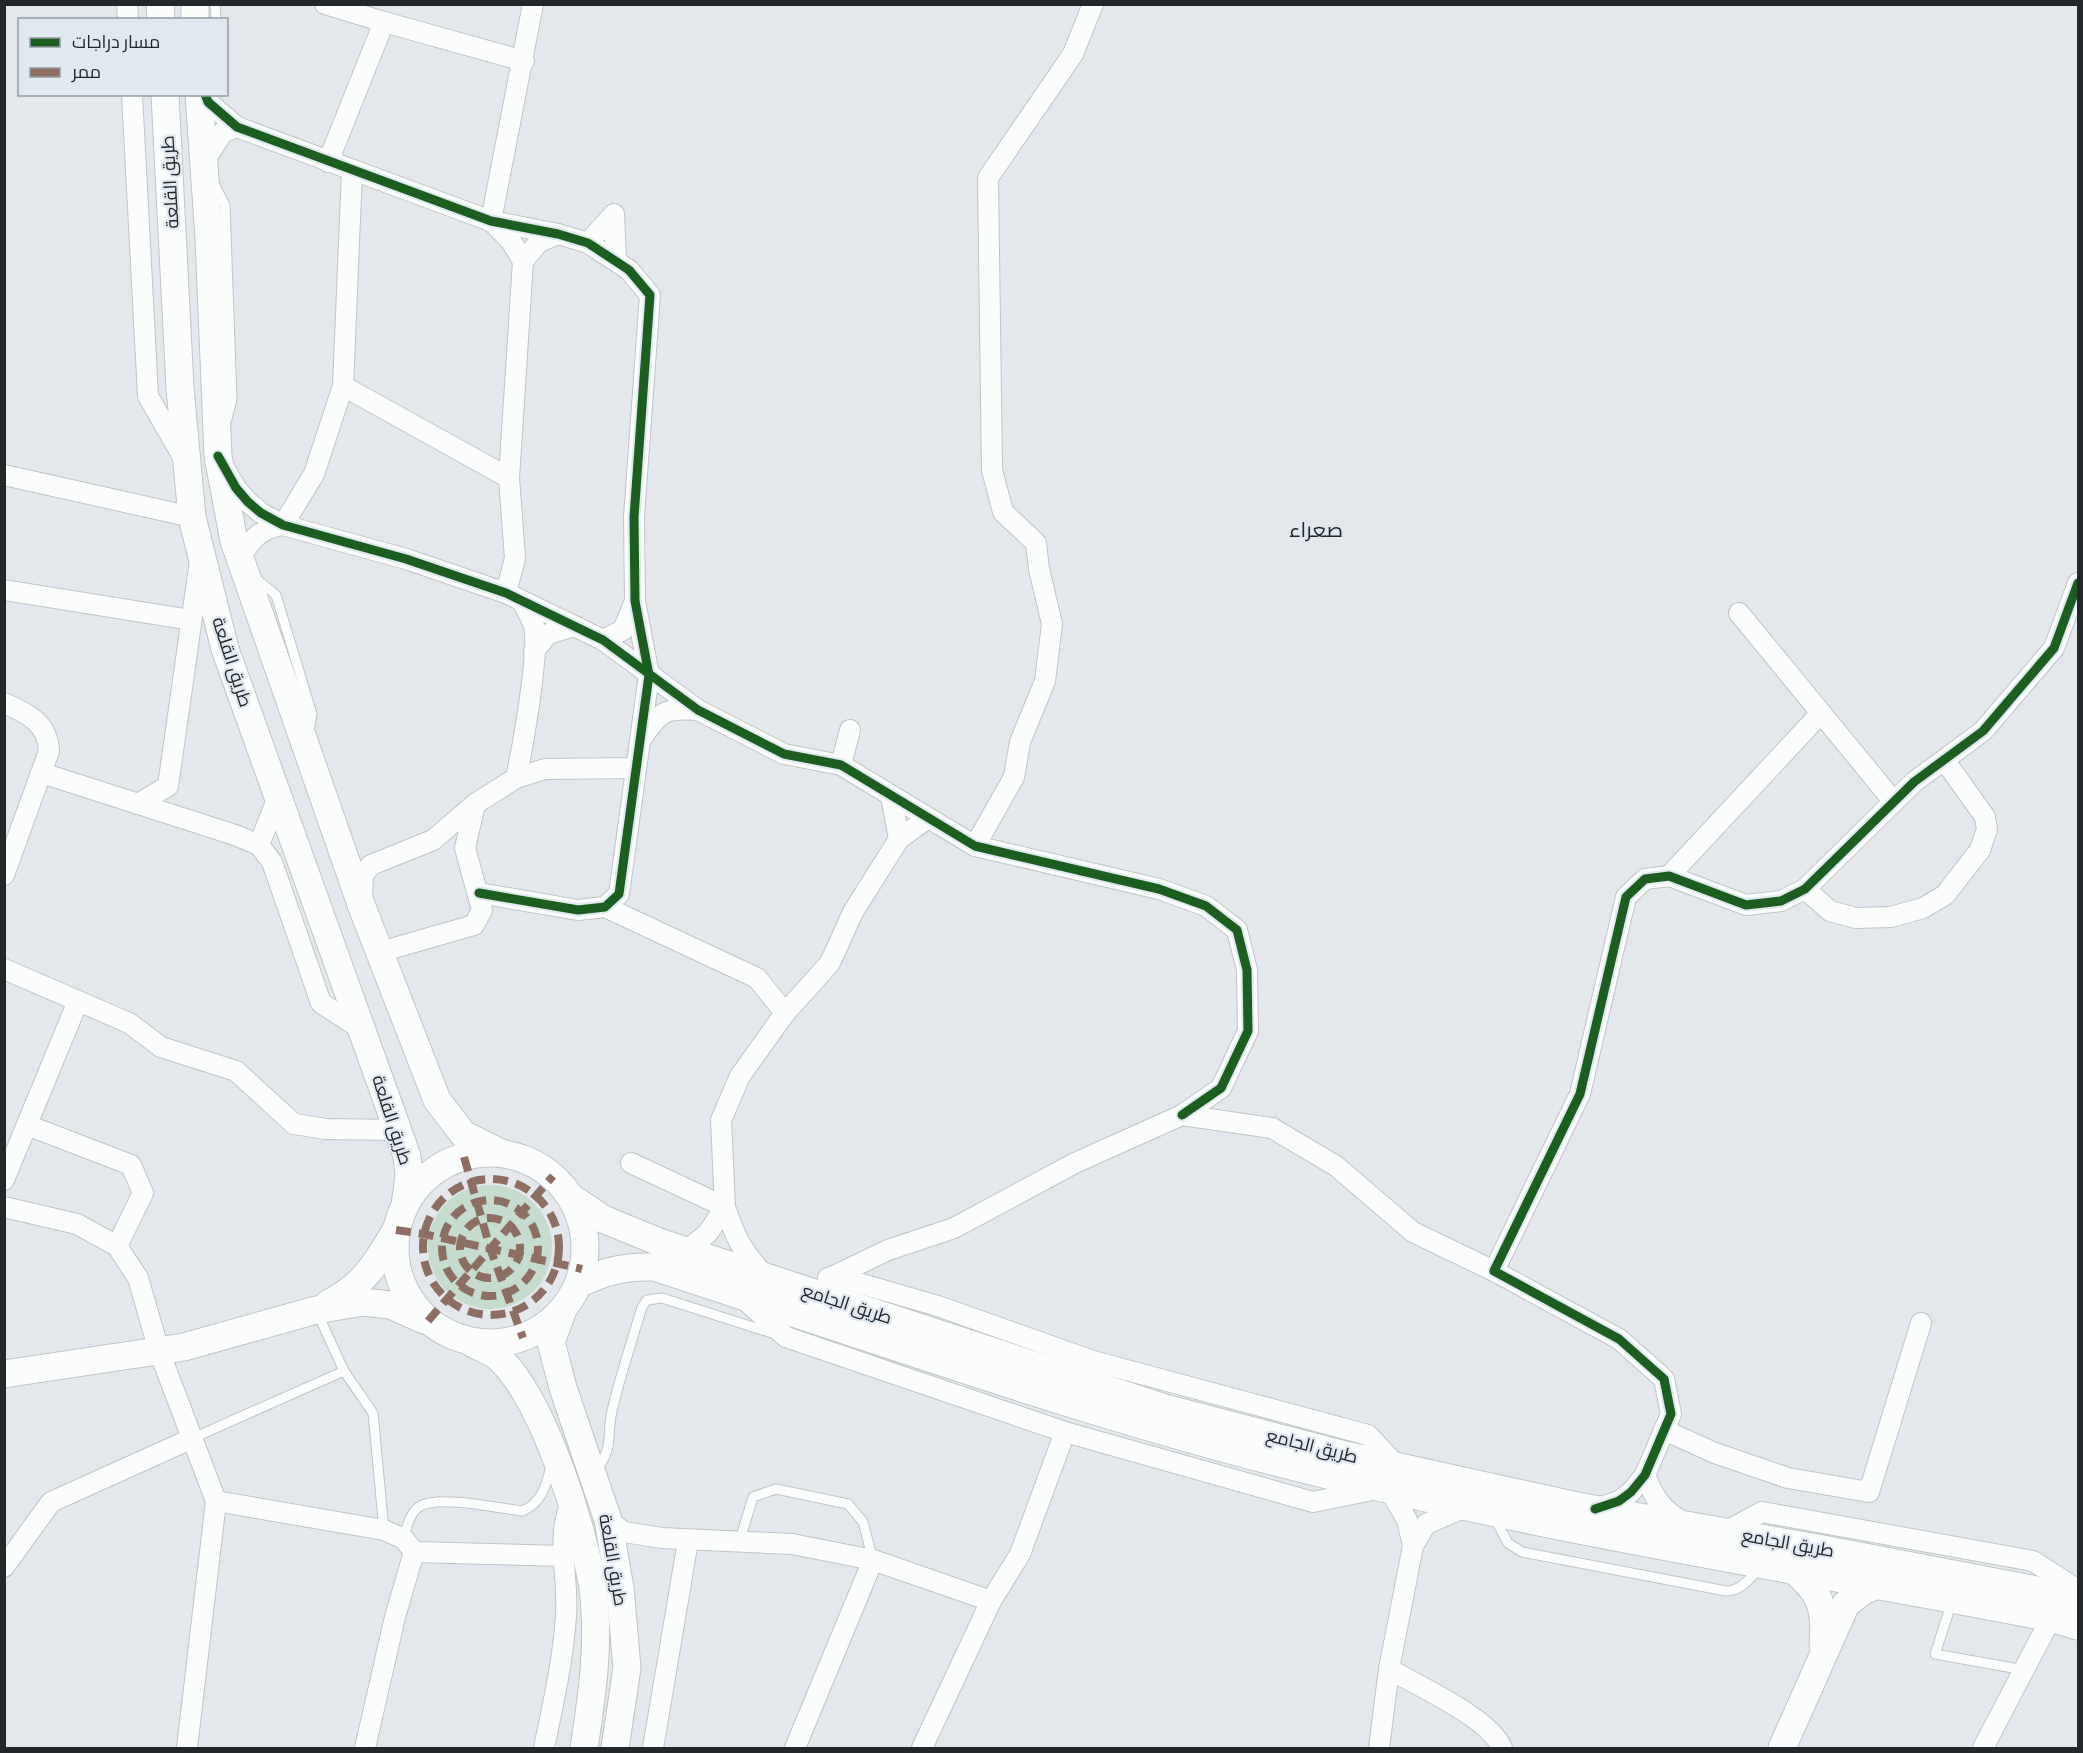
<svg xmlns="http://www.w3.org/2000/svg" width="2083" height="1753" font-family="Commissioner,Cairo,sans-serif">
<rect width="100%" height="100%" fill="#e4e8ec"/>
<!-- grass -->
<circle fill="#c6dccf" cx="490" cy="1247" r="62"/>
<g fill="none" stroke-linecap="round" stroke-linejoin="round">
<defs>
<g id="lane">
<polyline points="215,4 216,20"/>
<polyline points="214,184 225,205 232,399 227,419"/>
<polyline points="254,577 276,595 312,714 309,731"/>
<polyline points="317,1312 344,1371 373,1413 384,1530"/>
<polyline points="193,1438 344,1371"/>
<path d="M595,1472C615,1446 606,1438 612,1411C620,1376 632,1341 642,1307L647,1300L662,1298L775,1334"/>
<path d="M1495,1519L1508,1543L1522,1552L1726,1591C1741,1591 1750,1578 1760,1568"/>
<path d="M404,1539C406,1528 410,1512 420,1506C440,1495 498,1508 522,1511C542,1503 546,1486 551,1466"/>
<polyline points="739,1543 753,1497 776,1489 848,1504 863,1522 873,1560"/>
<polyline points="1952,1602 1935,1654 2024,1670"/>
</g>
<g id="street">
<polyline points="127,4 128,20"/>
<polyline points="325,4 384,22 328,162"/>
<polyline points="384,22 524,61"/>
<polyline points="132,94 148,396 183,457"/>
<polyline points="205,94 208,102 237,127 491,221 558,234 588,243 629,270 650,295 634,517 635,601 649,675 619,894 605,907 578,910 479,893"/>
<polyline points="204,162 223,132 237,127"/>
<polyline points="491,221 533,4"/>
<polyline points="491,221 511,241 523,261 539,242 558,234"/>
<polyline points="588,243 614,214 616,261"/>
<polyline points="343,386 509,478"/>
<polyline points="225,469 236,488 248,502 261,513 283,525 406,559 506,593 603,640 698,710 784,754 841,765 975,846 1159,889 1206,906 1237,930 1247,970 1248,1031 1221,1088 1182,1115"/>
<polyline points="4,475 192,517"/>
<path d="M239,559C252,539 259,529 283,525L314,474L343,386L352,171"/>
<polyline points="4,590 191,620"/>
<polyline points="506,593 515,558 509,478 523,261"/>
<polyline points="1739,613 1894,802"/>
<polyline points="603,640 623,630 635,601"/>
<polyline points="534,651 548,634 575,626"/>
<path d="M4,703C27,713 48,723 49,751L4,875"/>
<path d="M642,738C660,711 665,708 698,710"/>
<polyline points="841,765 850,730"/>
<polyline points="42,773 235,835 259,845"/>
<path d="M516,778C522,751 540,650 534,626C531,617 525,608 522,601"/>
<polyline points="891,796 899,839"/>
<polyline points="278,797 259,845 272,862 321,1003 361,1029"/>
<polyline points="138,804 168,786 200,561"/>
<polyline points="975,846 1014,777 1020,742 1045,681 1052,624 1039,569 1036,543 1003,512 992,470 988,178 1073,54 1093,4"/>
<polyline points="1669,876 1821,713"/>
<polyline points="1805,889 1830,911 1856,918 1891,917 1923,908 1945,895 1980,850 1987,829 1985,817 1945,761"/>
<polyline points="362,898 363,875 371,865 433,840 475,804 516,778 545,769 636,768"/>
<polyline points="605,907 757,978 785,1013"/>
<polyline points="380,952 474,925 482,910 465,848 475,804"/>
<polyline points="4,969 129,1023 161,1047 236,1071 294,1124 326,1129 398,1130"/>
<polyline points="27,1125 131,1165 143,1193 117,1246"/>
<polyline points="631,1163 725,1207 721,1120 740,1076 785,1013 830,963 853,912 899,839 928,818"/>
<polyline points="4,1180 78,1001"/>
<polyline points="4,1207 77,1224 117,1246 138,1278 159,1351 216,1501 187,1748"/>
<path d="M725,1207C735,1236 742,1253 765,1275"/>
<polyline points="686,1251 708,1233 725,1207"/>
<polyline points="834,1276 888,1250 954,1228 1075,1163 1182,1115 1272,1128 1336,1166 1413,1232 1494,1271"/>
<polyline points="828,1278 834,1276 938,1306 1093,1361 1368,1435 1397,1466"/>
<polyline points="745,1300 786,1337 1065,1432 1313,1502 1377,1489"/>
<polyline points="1664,1430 1715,1453 1788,1478 1869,1492 1921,1323"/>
<path d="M1645,1475C1654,1498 1662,1510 1683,1522"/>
<polyline points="1389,1489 1407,1520 1413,1546 1426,1524 1466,1507"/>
<polyline points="216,1501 384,1530 404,1539 414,1552"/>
<polyline points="1595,1509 1619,1501 1631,1492 1645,1475 1671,1414 1664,1379 1619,1339 1494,1271 1580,1094 1626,897 1645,879 1669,876 1746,905 1781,901 1805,889 1914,782 1983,731 2054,648 2078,583"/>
<polyline points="608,1520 624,1532 662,1538 792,1544 873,1560 991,1601"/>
<polyline points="1725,1532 1762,1512 2033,1561 2078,1590"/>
<polyline points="414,1552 566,1556"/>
<polyline points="4,1567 51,1502 193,1438"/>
<path d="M1389,1669C1418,1686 1490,1718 1502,1748"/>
<polyline points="365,1748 395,1617 414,1552"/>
<path d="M544,1748C553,1704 563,1661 566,1616C569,1579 555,1534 572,1502"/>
<polyline points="653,1748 688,1541"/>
<polyline points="795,1748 873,1560"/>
<polyline points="922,1748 991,1601 1020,1554 1065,1432"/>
<polyline points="1379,1748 1389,1669 1413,1546"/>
<polyline points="1983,1748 2051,1618"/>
</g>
<g id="secondary">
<polyline points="160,4 161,20"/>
<polyline points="195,4 195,20"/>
<polyline points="165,94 180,388 192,517 225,649 407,1156 409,1176 405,1205"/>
<polyline points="199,94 209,238 218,456 234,541 362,907 437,1100 463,1134 501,1153"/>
<circle cx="490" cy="1248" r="95"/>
<polyline points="572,1198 603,1219 659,1242 1165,1408 1345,1455 1577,1506 1823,1549 2052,1593 2078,1600"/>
<path d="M579,1284C604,1271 626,1266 654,1267C882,1341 1107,1423 1340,1478C1575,1535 1814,1572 2051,1618L2078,1626"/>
<path d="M328,1304C364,1285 376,1264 396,1230"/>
<polyline points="563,1310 551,1342 563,1388 608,1520 620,1588 627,1668 615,1748"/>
<path d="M472,1343C481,1348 493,1352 500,1359C544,1401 584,1529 593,1589C600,1643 592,1696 584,1748"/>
<polyline points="4,1374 184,1347 316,1310 363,1302 390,1305 424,1320"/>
<path d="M1790,1567C1821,1593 1826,1606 1823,1646"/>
<polyline points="1782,1748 1846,1604 1863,1591 1880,1584"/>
</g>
</defs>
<!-- lane casing -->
<use href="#lane" stroke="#c1c4c7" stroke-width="11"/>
<!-- street casing -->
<use href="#street" stroke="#c1c4c7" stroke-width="22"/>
<!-- secondary casing -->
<use href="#secondary" stroke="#c1c4c7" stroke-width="29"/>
<!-- lane -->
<use href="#lane" stroke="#fbfcfc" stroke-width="9"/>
<!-- street -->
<use href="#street" stroke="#fbfcfc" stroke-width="20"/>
<!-- secondary -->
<use href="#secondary" stroke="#fbfcfc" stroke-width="27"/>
<!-- quiet -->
<g stroke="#8d6e63" stroke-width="8" stroke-dasharray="15 8" stroke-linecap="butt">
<polyline points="464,1157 490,1248 523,1338"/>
<circle cx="491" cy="1247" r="68"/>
<circle cx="490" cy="1248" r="48"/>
<circle cx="490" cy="1248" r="30"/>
<polyline points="396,1230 424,1234 582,1269"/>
<polyline points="428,1321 553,1176"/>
</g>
<defs>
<g id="cycleway">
<polyline points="205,94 208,102 237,127 491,221 558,234 588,243 629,270 650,295 634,517 635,601 649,675 619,894 605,907 578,910 479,893"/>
<polyline points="218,456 236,488 248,502 261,513 283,525 406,559 506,593 603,640 698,710 784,754 841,765 975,846 1159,889 1206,906 1237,930 1247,970 1248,1031 1221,1088 1182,1115"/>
<polyline points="1595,1509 1619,1501 1631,1492 1645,1475 1671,1414 1664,1379 1619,1339 1494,1271 1580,1094 1626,897 1645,879 1669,876 1746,905 1781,901 1805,889 1914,782 1983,731 2054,648 2078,583"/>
</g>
</defs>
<!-- cycleway casing -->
<use href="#cycleway" stroke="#e0e8f0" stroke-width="13"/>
<!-- cycleway -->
<use href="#cycleway" stroke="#1b5e20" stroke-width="9"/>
</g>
<g text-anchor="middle" stroke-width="4.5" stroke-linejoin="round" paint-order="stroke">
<!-- street labels -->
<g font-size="18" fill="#24272a" stroke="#e0e8f0">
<text transform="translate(170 182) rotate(-93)" y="6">طريق القلعة</text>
<text transform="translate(232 662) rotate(72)" y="6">طريق القلعة</text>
<text transform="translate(392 1120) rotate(72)" y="6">طريق القلعة</text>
<text transform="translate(847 1304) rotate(18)" y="6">طريق الجامع</text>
<text transform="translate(1312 1446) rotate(14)" y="6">طريق الجامع</text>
<text transform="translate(1788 1543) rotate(10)" y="6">طريق الجامع</text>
<text transform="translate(613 1560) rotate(80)" y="6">طريق القلعة</text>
</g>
<!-- quarter labels -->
<g font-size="21" fill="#24272a" stroke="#e0e8f0">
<text x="1316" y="537">صعراء</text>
</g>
</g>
<!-- border -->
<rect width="2083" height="1753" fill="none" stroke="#24272a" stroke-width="12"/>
<!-- legend -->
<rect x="18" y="18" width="210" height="78" fill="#e0e8f0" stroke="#959ba1" stroke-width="1.5"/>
<rect x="30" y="38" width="30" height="9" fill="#1b5e20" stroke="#959ba1" stroke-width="1.5"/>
<text x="72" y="48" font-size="18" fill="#24272a">مسار دراجات</text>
<rect x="30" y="68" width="30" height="9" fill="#8d6e63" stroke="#959ba1" stroke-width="1.5"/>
<text x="72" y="78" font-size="18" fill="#24272a">ممر</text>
</svg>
